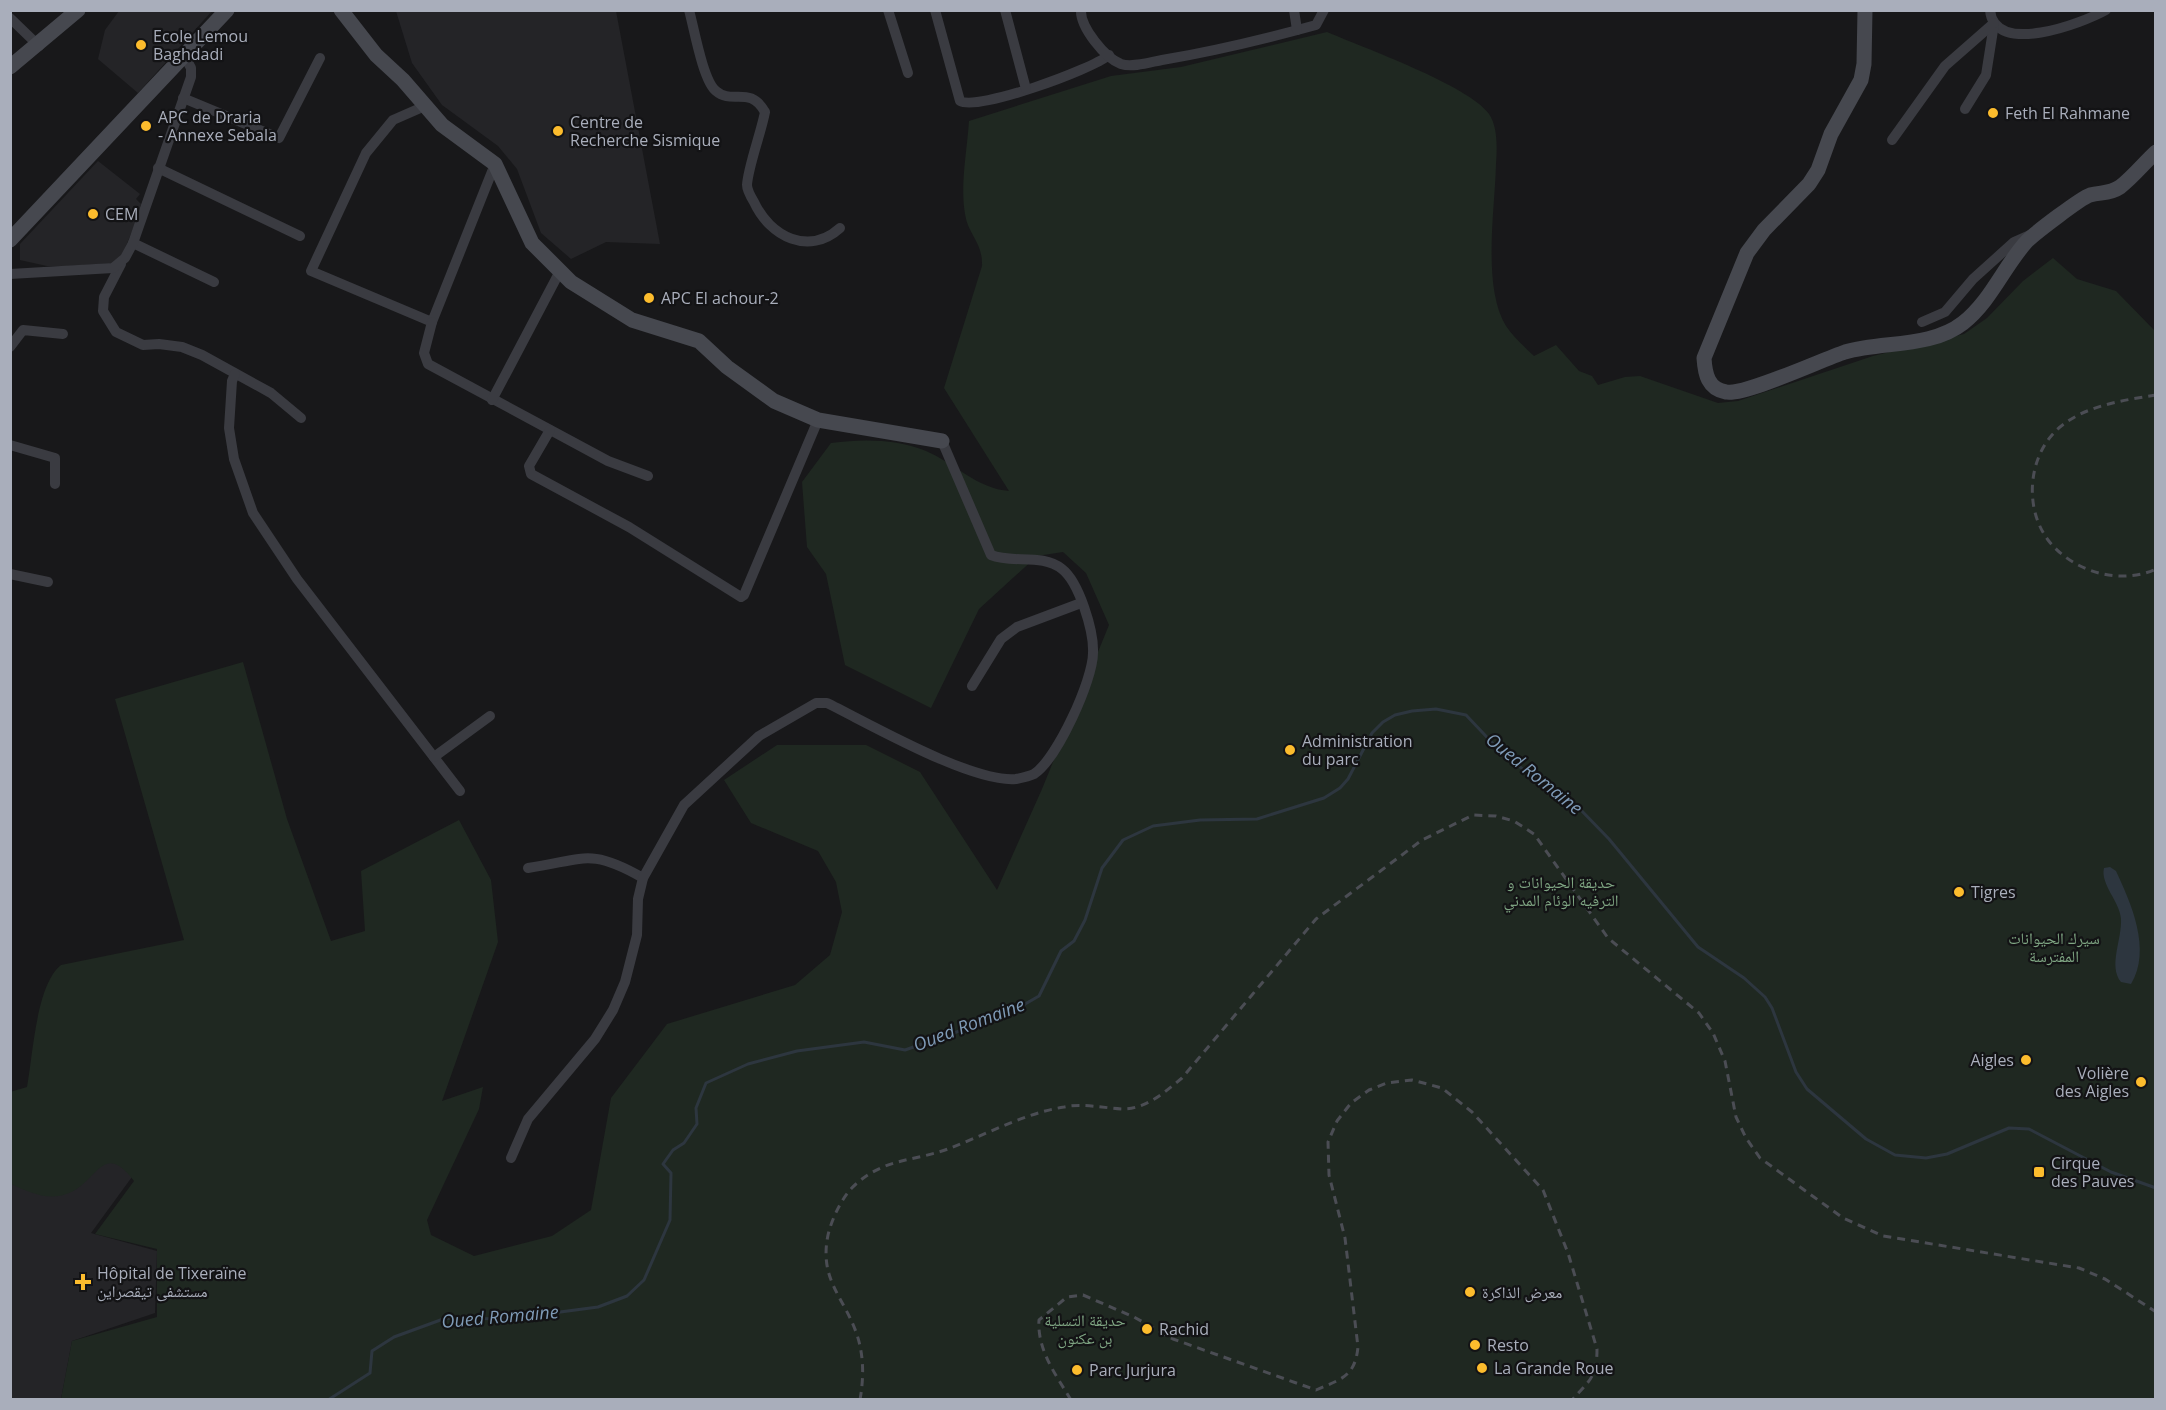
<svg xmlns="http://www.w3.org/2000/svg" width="2166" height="1410" font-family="'Open Sans','Noto Naskh Arabic',sans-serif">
<rect width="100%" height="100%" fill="#18181a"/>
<!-- built -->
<g fill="#242427">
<polygon points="119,11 119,10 212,11 138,93 98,59 105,30"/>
<polygon points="396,11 616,11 660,244 606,242 571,259 541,233 517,169 498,146 442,105 412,63"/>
<polygon points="98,161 140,194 136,199 141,204 135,224 121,258 115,263 67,266 47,266 20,260 20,244"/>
<polygon points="105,1157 137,1170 91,1233 157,1251 155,1313 72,1341 61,1399 11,1399 10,1183"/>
</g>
<!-- green -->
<path fill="#1f2821" d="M1327,32C1362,47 1470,86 1489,114C1498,127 1497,149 1496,164C1495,209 1482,287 1506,326C1513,337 1525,347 1534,356L1556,345L1579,371L1592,376L1598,385L1625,377L1640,376L1718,403L1738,401L1873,356L1964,334L1987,318L2023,281L2053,258L2077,279L2116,291L2155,331V1399H61L72,1341L157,1317V1249L95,1234L134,1181C103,1140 98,1181 69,1193C49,1202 29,1192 11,1184L10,1092L27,1087C33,1055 36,985 61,965L184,940L115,699L243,662L287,819L331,941L365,931L361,871L459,820L491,880L498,942L442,1101L483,1087L479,1109L427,1220L431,1235L474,1256L552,1236L591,1210L611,1098L667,1024L795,985L830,955L842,912L836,882L818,851L751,823L724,780L777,745H866L920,772L997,890L1042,789L1109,625L1086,573L1063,552L1037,556L979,609L931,708L845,665L826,574L807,547L802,482L831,443C864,439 895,439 926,451C954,463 978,489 1009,491L944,388L982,266C983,242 968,235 965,214C960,185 967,151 969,121L1111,76L1181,67Z"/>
<!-- water -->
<path fill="#2d363f" d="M2110,867L2116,871C2131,903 2152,950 2131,984L2121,982C2108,966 2122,940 2121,919C2120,902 2100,884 2104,868Z"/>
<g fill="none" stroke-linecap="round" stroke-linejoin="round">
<!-- stream -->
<polyline stroke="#2d363f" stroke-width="3" points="328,1400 370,1373 372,1351 394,1337 446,1318 507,1319 598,1307 627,1296 644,1280 670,1220 671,1173 663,1164 673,1150 684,1143 697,1124 696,1108 706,1083 748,1064 797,1051 864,1042 905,1050 1008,1014 1039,996 1061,951 1074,941 1085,920 1102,868 1123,840 1153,826 1200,820 1257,819 1324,798 1340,788 1348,779 1372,733 1383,722 1395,715 1412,711 1436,709 1466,715 1499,750 1535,779 1578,807 1609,839 1698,947 1744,978 1765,997 1772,1008 1796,1072 1807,1089 1866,1139 1895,1155 1926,1158 1947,1154 2009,1128 2029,1129 2111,1172 2156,1188"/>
<!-- street -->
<g stroke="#3a3b41" stroke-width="10">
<path d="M689,10C694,28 703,81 716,91C732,105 750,85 765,112C761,133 748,167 747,185C747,190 751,197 754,202C770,237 809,256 840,228"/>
<polyline points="888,10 908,73"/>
<path d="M935,10L960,101C978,111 1091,70 1109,55"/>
<polyline points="1005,10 1026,89"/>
<path d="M1081,10C1080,27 1105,58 1121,64C1133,68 1151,62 1162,60C1215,51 1265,39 1316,25L1324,10"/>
<polyline points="1294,10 1297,30"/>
<path d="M1990,10C1994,57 2083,23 2106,10"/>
<polyline points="10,18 39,46"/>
<polyline points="183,98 279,138 320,58"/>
<polyline points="425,106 393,120 366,153 311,271 432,322 495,164"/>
<polyline points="1965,109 1986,75 1994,24"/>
<polyline points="1892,140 1945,66 1994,23"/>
<polyline points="158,168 300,236"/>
<polyline points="133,243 214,282"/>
<polyline points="121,264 104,297 103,311 116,332 143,345 159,344 182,347 202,355 271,393 301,418"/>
<polyline points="10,274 113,268 125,258 133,243 191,77 191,68 185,57"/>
<polyline points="432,322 424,353 428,364 608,461 648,476"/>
<polyline points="1922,322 1945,312 1973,279 2014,242 2032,234"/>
<polyline points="10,347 23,330 63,334"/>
<polyline points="235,374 232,381 229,428 234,459 253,513 297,579 460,791"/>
<polyline points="492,400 559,273"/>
<polyline points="550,430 529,466 531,474 629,527 741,597 744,595 818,420"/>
<polyline points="10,445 55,458 55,484"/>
<polyline points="10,574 48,582"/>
<polyline points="972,686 1001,639 1017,627 1081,603"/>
<polyline points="434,757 490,716"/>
<path d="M528,868C584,860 589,847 643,878"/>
<path d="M511,1158L528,1119L595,1039L613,1010L625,982L637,935L638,899L643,878L684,805L759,736L816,703H827C870,724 972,783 1016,779C1021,778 1030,776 1034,774C1057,759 1093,680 1093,653C1094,631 1079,582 1062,569C1042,553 1013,564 991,555L942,441"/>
</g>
<!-- secondary -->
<g stroke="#46484f" stroke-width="15">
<polyline points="341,10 376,55 403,80 442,125 495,164 532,243 571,282 632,320 699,341 727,367 774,401 818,420 942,441"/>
<path d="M1865,10L1864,64L1861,80L1831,134L1818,170L1809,184L1764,230L1747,253L1704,358C1705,374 1708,389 1726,392C1744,396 1821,360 1845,352C1883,341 1931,348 1963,323C1991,301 2004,266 2027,241C2035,233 2081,198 2090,195C2101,192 2110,194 2120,187C2133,177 2144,163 2156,152"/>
<polyline points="10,67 78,10"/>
<polyline points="10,240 227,10"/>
</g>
<!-- rail -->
<g stroke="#4b4d54" stroke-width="3" stroke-dasharray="8 6" stroke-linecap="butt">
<path d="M2156,395C2125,400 2089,405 2064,424C2029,449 2022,505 2048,540C2072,571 2119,586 2156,569"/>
<path d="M860,1400C864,1377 864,1354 856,1332C843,1296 819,1279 828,1235C832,1218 843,1195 856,1184C885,1158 915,1161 948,1149C985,1135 1025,1113 1064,1107C1083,1103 1103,1108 1123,1109C1146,1109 1165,1092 1182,1078L1316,919L1422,840L1473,815L1496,816L1514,821L1534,834L1608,938L1699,1013L1713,1033L1725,1061L1736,1117L1746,1138L1760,1158L1843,1218L1883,1236L2079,1268L2105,1279L2156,1312"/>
<path d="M1071,1400C1056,1375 1037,1350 1039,1320L1067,1297L1083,1295L1134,1317L1173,1339L1316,1390C1341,1379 1355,1377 1358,1347L1345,1238L1329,1175L1328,1142L1337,1121L1351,1103L1369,1090L1387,1083L1412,1080L1442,1088L1472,1112L1543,1190L1568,1253L1597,1349C1597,1377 1590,1380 1572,1400"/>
</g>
</g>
<!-- markers -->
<g fill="#fcbc2d" stroke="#131315" stroke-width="2">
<circle cx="141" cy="45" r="6"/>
<circle cx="1993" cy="113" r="6"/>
<circle cx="146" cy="126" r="6"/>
<circle cx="558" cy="131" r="6"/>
<circle cx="93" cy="214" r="6"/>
<circle cx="649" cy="298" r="6"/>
<circle cx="1290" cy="750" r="6"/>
<circle cx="1959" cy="892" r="6"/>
<circle cx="2026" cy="1060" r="6"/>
<circle cx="2141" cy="1082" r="6"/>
<rect x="2033" y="1166" width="12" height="12" rx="3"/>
<path d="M80 1273h6v6h6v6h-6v6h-6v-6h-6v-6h6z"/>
<circle cx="1470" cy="1292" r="6"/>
<circle cx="1147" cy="1329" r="6"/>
<circle cx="1475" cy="1345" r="6"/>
<circle cx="1482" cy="1368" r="6"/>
<circle cx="1077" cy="1370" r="6"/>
</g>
<g text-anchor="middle" stroke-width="4.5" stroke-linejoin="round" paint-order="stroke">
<!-- poi labels -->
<g font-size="16" fill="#a9aebb" stroke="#131315" text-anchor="start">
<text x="153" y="42">Ecole Lemou<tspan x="153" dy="18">Baghdadi</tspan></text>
<text x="2005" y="119">Feth El Rahmane</text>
<text x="158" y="123">APC de Draria<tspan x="158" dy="18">- Annexe Sebala</tspan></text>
<text x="570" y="128">Centre de<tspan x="570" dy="18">Recherche Sismique</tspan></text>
<text x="105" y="220">CEM</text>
<text x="661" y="304">APC El achour-2</text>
<text x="1302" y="747">Administration<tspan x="1302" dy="18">du parc</tspan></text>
<text x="1971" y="898">Tigres</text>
<text x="2014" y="1066" text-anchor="end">Aigles</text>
<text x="2129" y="1079" text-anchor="end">Volière<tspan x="2129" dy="18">des Aigles</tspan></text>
<text x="2051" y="1169">Cirque<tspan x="2051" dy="18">des Pauves</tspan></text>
<text x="97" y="1279">Hôpital de Tixeraïne<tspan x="97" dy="18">مستشفى تيقصراين</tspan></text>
<text x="1482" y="1298">معرض الذاكرة</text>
<text x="1159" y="1335">Rachid</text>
<text x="1487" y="1351">Resto</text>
<text x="1494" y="1374">La Grande Roue</text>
<text x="1089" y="1376">Parc Jurjura</text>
</g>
<!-- park labels -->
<g font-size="16" fill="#7fa683" stroke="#131315">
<text x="1561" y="888">حديقة الحيوانات و<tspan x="1561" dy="18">الترفيه الوئام المدني</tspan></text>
<text x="2054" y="944">سيرك الحيوانات<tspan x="2054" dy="18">المفترسة</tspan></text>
<text x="1085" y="1326">حديقة التسلية<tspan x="1085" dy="18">بن عكنون</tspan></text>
</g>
<!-- water labels -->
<g font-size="18" font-style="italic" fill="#7f9bb7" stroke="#131315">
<text transform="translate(1534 774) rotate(39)" y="6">Oued Romaine</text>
<text transform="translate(969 1025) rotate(-21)" y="6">Oued Romaine</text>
<text transform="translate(500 1317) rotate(-5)" y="6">Oued Romaine</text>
</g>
</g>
<!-- border -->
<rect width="2166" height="1410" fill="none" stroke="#a9aebb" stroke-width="24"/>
</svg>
